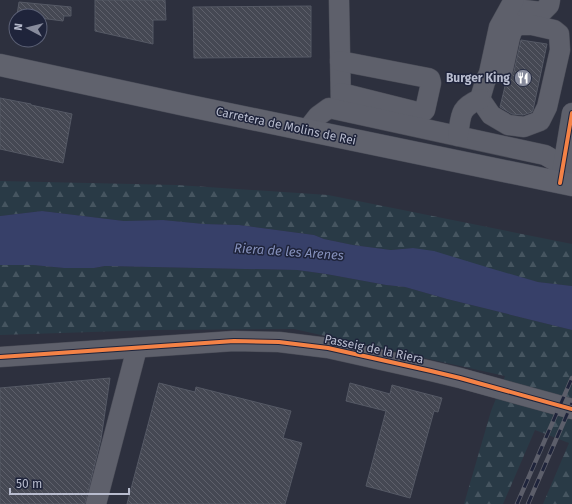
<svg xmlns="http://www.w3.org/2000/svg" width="572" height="504" font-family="'Fira Sans',sans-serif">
<defs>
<pattern id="forest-firs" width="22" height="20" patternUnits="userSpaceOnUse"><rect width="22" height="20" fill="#293a46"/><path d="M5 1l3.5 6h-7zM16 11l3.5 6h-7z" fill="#465560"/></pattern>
<pattern id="building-back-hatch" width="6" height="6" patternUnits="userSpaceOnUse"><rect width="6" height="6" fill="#454853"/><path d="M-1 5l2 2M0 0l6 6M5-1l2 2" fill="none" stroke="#5e606b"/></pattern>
</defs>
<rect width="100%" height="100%" fill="#2d303e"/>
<!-- forest -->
<g fill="url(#forest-firs)">
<polygon points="0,181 177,185 328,195 572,244 572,286 538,282 413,248 391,250 353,245 324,239 314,235 239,225 204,224 163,220 124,221 42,211 0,216"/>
<polygon points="0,265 33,265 64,268 94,268 105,266 297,270 326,274 386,285 405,287 447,299 572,330 572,504 543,504 569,443 535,430 503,504 464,504 491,411 505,376 294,329 153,330 0,335"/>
</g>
<!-- water -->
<polygon fill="#374069" points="42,211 124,221 163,220 204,224 239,225 314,235 324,239 353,245 391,250 413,248 434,251 493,269 538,282 572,286 572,330 447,299 405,287 386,285 326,274 297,270 105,266 94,268 64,268 33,265 0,265 0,216"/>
<!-- building -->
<g fill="url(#building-back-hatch)" stroke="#555965">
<polygon points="95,0 165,0 166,20 153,20 153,44 95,31"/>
<polygon points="19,2 71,7 71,16 64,16 63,21 40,18 40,16 17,15"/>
<polygon points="311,6 311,57 194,58 193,7"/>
<polygon points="521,40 547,44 533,110 532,112 523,115 512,114 500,107 506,82 511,77 514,71"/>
<polygon points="0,98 31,104 31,105 72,114 63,163 0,149"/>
<polygon points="110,378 101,439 85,504 0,504 0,388"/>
<polygon points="159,383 195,392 196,387 291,411 283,438 302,443 285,504 127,504"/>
<polygon points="350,383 390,394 392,385 442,398 438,412 434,411 410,498 366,486 386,411 346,401"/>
</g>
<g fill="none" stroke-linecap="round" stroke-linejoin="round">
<defs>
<g id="minor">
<polyline points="339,0 341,107"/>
<polyline points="506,16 524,10 542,12 549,5 550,0"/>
<polyline points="340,61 428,78 430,79 431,83 425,110 423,112 417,112 341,93"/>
<polyline points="489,73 499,73 503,69 510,37 513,28 520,25 532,25 554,30 559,34 560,50 547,107 540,121 524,127 508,125 491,115 480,99 485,82 489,73 499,27 514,0"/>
<polyline points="307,130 318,116 329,108 545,155 557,162 563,170"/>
<path d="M458,136C461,115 459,108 480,99"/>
<polyline points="561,179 572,113"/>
<polyline points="0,357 234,341 279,342 328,348 431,371 460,378 572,409"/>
<polyline points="96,504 137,348"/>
</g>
<polyline id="major" points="0,65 185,105 572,185"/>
</defs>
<!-- minor casing -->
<use href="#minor" stroke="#4a4c57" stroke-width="21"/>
<!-- major casing -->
<use href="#major" stroke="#484b57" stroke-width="23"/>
<!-- minor -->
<use href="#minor" stroke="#5e606b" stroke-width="20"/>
<!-- major -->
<use href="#major" stroke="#60626d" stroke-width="22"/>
<defs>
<g id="rail">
<polyline points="517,504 572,378"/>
<polyline points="528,504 572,403"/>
</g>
</defs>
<!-- rail casing -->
<use href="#rail" stroke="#5c5e6a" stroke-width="4.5"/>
<!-- rail -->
<use href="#rail" stroke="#1f243b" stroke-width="3" stroke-dasharray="9" stroke-linecap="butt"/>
<defs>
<g id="cycleway">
<polyline points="560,183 572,113"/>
<polyline points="0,357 234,341 279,342 328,348 431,371 460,378 572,409"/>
</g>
</defs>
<!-- cycleway casing -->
<use href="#cycleway" stroke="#1f243b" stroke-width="6"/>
<!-- cycleway -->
<use href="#cycleway" stroke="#f48246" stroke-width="4"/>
</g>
<!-- icons -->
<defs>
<symbol id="restaurant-disc" viewBox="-11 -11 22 22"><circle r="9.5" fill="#878b9c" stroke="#1f243b"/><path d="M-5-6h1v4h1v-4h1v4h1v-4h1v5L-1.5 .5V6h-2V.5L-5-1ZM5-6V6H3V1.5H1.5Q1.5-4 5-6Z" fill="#fff"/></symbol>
</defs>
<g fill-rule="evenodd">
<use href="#restaurant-disc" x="513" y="68" width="20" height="20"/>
</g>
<g text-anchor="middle" stroke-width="3" stroke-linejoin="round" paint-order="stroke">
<!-- poi labels -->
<g font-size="12" font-weight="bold" fill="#b8bcce" stroke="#1f243b" text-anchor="end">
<text x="510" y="82">Burger King</text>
</g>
<!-- street labels -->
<g font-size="12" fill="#b8bcce" stroke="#1f243b">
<text transform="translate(286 126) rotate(12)" y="4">Carretera de Molins de Rei</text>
<text transform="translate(374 349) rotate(12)" y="4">Passeig de la Riera</text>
</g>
<!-- water labels -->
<g font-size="13" font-style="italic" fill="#8590bb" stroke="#1f243b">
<text transform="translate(289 251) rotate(4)" y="5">Riera de les Arenes</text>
</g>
</g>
<!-- north arrow -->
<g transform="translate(28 28) rotate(277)"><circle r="19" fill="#1f243b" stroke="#5c6176"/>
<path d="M0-3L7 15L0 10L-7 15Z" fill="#878b9c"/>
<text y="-6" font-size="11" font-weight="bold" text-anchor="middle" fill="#b8bcce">N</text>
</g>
<!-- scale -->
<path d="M10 488v6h119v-6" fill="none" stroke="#b8bcce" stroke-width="2"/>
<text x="16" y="488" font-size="12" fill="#b8bcce" stroke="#1f243b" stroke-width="3" paint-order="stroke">50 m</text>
</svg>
